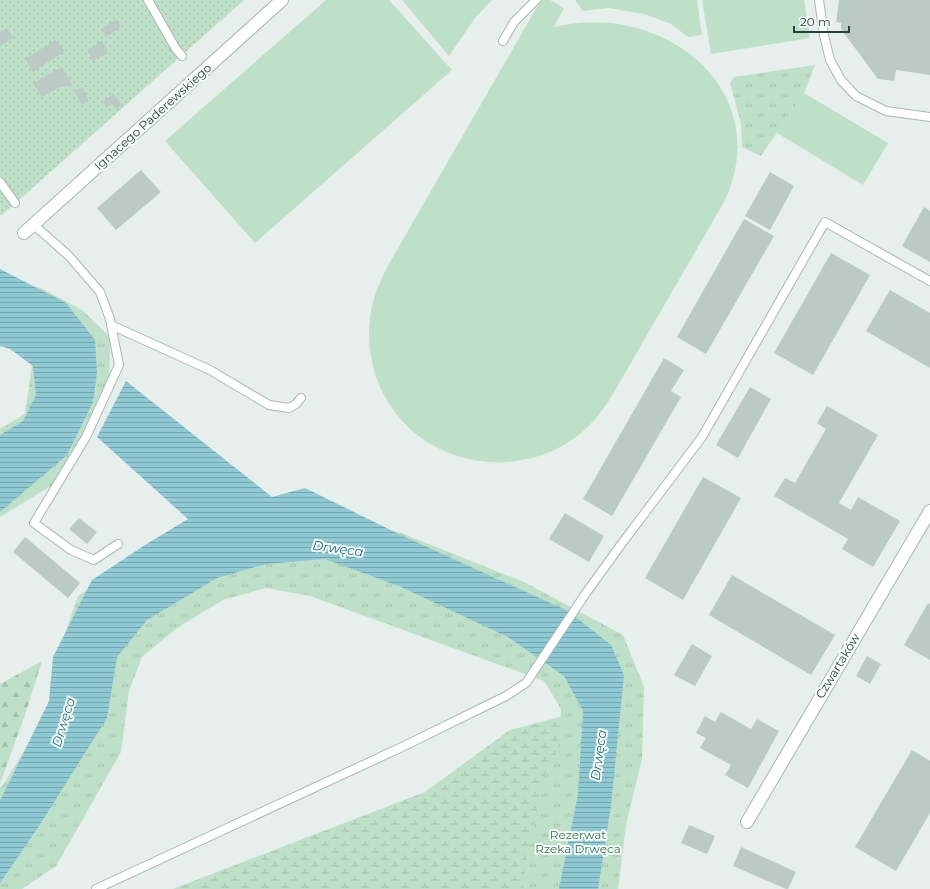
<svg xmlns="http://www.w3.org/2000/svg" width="930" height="889" font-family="Montserrat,sans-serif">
<defs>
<pattern id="forest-firs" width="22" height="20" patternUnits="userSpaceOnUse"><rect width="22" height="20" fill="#bfe0c8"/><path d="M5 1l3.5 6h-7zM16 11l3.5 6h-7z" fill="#a4c1ad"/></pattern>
<pattern id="wetland-marsh" width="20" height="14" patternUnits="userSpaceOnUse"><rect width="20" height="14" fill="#bfe0c8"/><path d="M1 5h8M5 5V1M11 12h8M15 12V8" fill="none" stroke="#a4c1ad"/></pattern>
<pattern id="park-tufts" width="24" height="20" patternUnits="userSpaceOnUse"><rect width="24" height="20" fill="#bfe0c8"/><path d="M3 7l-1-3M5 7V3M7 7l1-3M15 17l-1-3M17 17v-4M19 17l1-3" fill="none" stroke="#a4c1ad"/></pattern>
<pattern id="garden-dots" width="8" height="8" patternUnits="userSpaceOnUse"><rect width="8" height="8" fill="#bfe0c8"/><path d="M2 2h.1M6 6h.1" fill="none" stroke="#a4c1ad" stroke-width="1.8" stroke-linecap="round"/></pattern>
<pattern id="water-rules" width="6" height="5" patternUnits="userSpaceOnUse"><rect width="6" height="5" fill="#8ec9d4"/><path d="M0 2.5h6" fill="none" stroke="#74a5ad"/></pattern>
</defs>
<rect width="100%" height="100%" fill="#e6efeb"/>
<!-- grass -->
<g fill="#bfe0c8">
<polygon points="326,0 389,0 452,70 255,243 165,141"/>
<polygon points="402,0 492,0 475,18 449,56"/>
<path d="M541,0H550L564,8L554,27C665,0 777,92 724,202L610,399C598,417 584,434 564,445C498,482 413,458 381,389C371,367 367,342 370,318C372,298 381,279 390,262Z"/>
<polygon points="575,0 697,0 702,35 688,37 671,24 644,14 609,8 583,11"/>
<polygon points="702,0 804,0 810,38 711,54"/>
<polygon points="804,93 888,143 863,185 777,133"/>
</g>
<!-- forest -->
<polygon fill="url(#forest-firs)" points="42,661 26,712 0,784 0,684"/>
<!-- wetland -->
<polygon fill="url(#wetland-marsh)" points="583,711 559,889 173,889 425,792 510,730"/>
<!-- park -->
<g fill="url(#park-tufts)">
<polygon points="815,65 804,93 777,133 769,144 761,156 742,147 741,123 730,83 734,77"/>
<polygon points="0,279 41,288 82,310 107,334 110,341 109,387 94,432 64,478 0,517 0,429 25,414 32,365 13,346"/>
<polygon points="299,510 401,533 524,582 623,635 644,687 642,759 626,825 618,889 523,889 525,867 544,778 558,749 561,709 544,681 310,596 266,588 223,600 177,628 142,657 129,691 121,752 56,866 22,889 0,889 0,787 3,785 53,704 61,645 78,596 175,527"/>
</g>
<!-- garden -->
<polygon fill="url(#garden-dots)" points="0,0 244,0 2,215 0,215"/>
<!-- water -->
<g fill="url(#water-rules)">
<polygon points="0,269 66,303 95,340 97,373 93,402 67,455 0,512 0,435 23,421 36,395 33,366 10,349 0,346"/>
<polygon points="126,381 272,497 305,488 405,537 568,611 611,645 624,675 611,806 598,889 559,889 578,794 583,711 564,676 508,637 401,587 325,559 266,564 217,578 147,620 117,657 107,718 39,826 0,883 0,801 49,701 53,657 92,580 145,545 188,519 97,437"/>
</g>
<!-- building -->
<g fill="#bbcac4">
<polygon points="839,0 930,0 930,75 896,70 894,81 878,79 841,29 841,23 836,22"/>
<polygon points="116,19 121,27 106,37 101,29"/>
<polygon points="7,28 13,38 0,46 0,32"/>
<polygon points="55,40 65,51 33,72 25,59"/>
<polygon points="102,41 108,53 93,61 87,50"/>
<polygon points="62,67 73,86 62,86 42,97 33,83"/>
<polygon points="82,87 89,101 82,105 74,91"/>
<polygon points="113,94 122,104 117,109 112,104 106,108 103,101"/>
<polygon points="141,170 161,192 116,230 97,208"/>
<polygon points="770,172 794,186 770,230 745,216"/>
<polygon points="924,207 930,211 930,262 902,246"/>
<polygon points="744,219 774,236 706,354 677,337"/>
<polygon points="831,253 870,275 813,375 774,353"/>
<polygon points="890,290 930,313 930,368 866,331"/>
<polygon points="664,358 684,370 671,391 681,397 612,516 583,499"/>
<polygon points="750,387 771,399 738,458 716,445"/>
<polygon points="827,406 878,435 839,503 851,510 858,497 900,521 873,567 842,549 848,539 774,496 785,478 795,483 826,429 817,423"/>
<polygon points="703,477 741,498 683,600 645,578"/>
<polygon points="565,513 604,536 589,562 549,539"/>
<polygon points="79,518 97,532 87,544 69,529"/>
<polygon points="25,537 80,583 68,598 13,552"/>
<polygon points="732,575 835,635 811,675 709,615"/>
<polygon points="928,603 930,604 930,660 904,645"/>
<polygon points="692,644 712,656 695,686 674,675"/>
<polygon points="867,656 881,664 870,684 856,676"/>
<polygon points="721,712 751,729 757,719 779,731 748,788 725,775 731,765 700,748 706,738 696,733 705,716 715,722"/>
<polygon points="912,750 930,761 930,813 896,871 855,847"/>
<polygon points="689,825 715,836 707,854 681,843"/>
<polygon points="741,847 796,872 788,889 786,889 733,866"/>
</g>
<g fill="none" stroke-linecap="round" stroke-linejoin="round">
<defs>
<g id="service">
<polyline points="148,0 176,49 182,56"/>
<polyline points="819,0 824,35 830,60 841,80 856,96 886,111 930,117"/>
<polyline points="503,41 514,22 536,0"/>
<polyline points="0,182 15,203"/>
<polyline points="34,225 69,256 100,292 110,319 119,365 86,437 34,523 71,550 94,560 118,544"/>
<polyline points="111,325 210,370 269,405 289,408 296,404 301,398"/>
<polyline points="96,889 402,747 506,696 526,683 586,593 620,546 702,437 825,222 930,281"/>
</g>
<g id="minor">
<polyline points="24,233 282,0"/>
<polyline points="747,822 930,511"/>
</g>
</defs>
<!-- service casing -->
<use href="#service" stroke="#a8b8b2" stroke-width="10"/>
<!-- minor casing -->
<use href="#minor" stroke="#a8b8b2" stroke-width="14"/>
<!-- service -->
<use href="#service" stroke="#fff" stroke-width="8"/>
<!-- minor -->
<use href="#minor" stroke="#fff" stroke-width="12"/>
</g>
<g text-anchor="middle" stroke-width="4" stroke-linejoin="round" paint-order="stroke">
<!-- street labels -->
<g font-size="12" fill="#24423a" stroke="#f7fbf9">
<text transform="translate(153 117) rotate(-42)" y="4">Ignacego Paderewskiego</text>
<text transform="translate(838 666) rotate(-59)" y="4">Czwartaków</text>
</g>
<!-- park labels -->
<g font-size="12" fill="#2d7a4b" stroke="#f7fbf9">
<text x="578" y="839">Rezerwat<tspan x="578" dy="14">Rzeka Drwęca</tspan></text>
</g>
<!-- water labels -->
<g font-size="13" font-style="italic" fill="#1c6f80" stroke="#f7fbf9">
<text transform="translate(338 548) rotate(8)" y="5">Drwęca</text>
<text transform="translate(63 722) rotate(-73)" y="5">Drwęca</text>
<text transform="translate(598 755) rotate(-82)" y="5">Drwęca</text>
</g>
</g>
<!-- scale -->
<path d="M794 26v6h55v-6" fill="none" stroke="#24423a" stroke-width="2"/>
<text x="800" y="26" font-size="12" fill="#24423a" stroke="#f7fbf9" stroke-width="3" paint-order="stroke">20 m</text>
</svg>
